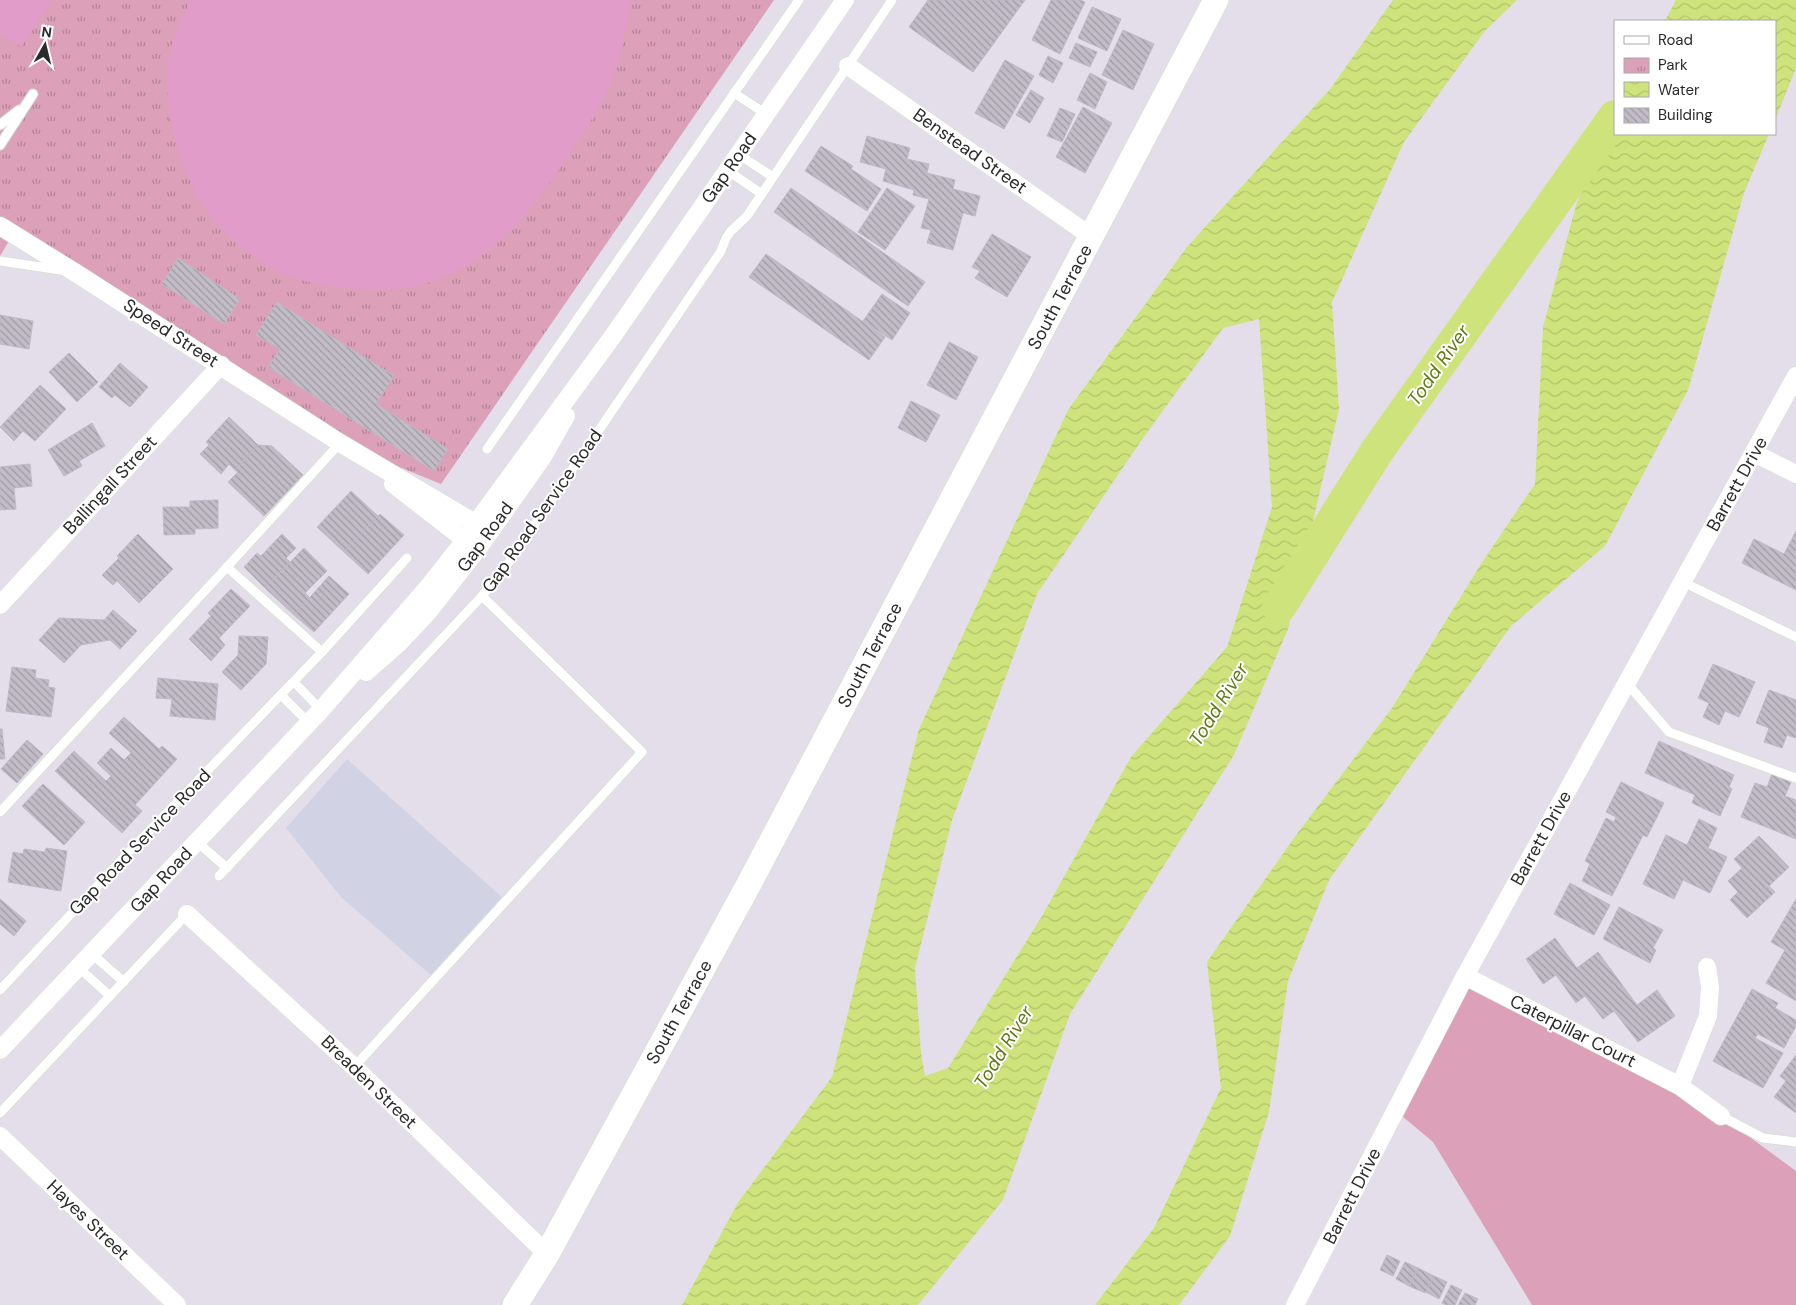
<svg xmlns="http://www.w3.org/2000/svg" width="1796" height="1305" font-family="'DM Sans',sans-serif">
<defs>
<pattern id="park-tufts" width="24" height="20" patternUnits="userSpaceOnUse" patternTransform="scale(1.25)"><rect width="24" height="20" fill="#dca0b8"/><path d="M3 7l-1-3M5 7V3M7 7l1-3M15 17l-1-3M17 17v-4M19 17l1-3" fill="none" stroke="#b38396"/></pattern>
<pattern id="water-waves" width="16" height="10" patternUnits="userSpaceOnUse" patternTransform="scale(1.25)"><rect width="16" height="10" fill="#cee37b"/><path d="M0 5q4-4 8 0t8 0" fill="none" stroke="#b1c36a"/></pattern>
<pattern id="building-back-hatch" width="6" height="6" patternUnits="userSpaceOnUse" patternTransform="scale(1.25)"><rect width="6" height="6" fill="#c2bcc7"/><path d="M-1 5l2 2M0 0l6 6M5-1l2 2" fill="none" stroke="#9e99a2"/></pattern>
</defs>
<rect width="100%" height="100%" fill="#e4deeb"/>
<!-- medical -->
<polygon fill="#d1d3e5" points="347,759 504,899 433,977 341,897 286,828"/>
<!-- grass -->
<polygon fill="#dca0b8" points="1466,976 1721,1116 1796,1171 1796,1305 1532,1305 1433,1142 1396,1111"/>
<!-- park -->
<polygon fill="url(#park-tufts)" points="0,0 774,0 441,484 340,443 12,236 0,256"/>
<!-- pitch -->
<g fill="#e29cca">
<polygon points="0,0 52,0 21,47 0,33"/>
<path d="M191,0H630C626,24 623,50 614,74C602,108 580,137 560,168C526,217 490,262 431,282C404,292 373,291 344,288C322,285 295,281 276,270C257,260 237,245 222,230C185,191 164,120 167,67C169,43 181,21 191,0Z"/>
</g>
<!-- water -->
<g fill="url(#water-waves)" fill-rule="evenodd">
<path d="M1393,0H1517L1484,32L1404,142L1332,302L1339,409L1288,629L1234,755L1070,1014L1003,1200L918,1305H682L739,1201L832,1077L919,729L1068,410L1187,247L1331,88ZM1259,319L1272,507L1227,647L1131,757L1042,916L948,1068L925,1076L921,1053L915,968L952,820L1037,594L1141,441L1223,328Z"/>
<polygon points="1676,0 1796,0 1796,68 1775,120 1775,21 1665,21"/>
<polygon points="1615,125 1615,134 1769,134 1744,193 1688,390 1605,546 1511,626 1329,880 1288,981 1269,1112 1230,1236 1179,1305 1095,1305 1154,1228 1221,1088 1207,962 1294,838 1392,708 1481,564 1535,484 1543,327 1577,202"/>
</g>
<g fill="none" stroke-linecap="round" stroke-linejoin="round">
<!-- river -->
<polyline stroke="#cee37b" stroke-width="34" points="1279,607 1377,451 1615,117"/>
</g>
<!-- building -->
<g fill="url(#building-back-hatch)" stroke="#c0b8c6">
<polygon points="928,0 1025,0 973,72 909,27"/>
<polygon points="1051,0 1080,0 1085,2 1060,54 1032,40"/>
<polygon points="1092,7 1121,19 1107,51 1078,38"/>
<polygon points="1123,30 1154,44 1133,90 1102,75"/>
<polygon points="1076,43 1097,52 1090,67 1069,58"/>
<polygon points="1048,56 1063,63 1053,83 1039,75"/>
<polygon points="1005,60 1034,76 1004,129 975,113"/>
<polygon points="1090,73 1107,82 1095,109 1077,100"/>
<polygon points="1031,90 1044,98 1030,123 1016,115"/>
<polygon points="1083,107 1112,123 1085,173 1056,157"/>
<polygon points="1060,108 1075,114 1062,142 1047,136"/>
<polygon points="867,136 910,148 907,159 929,164 927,173 955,180 953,189 980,196 975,216 963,213 953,250 927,243 931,230 921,228 929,199 913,195 914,190 883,181 886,169 860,162"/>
<polygon points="821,146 853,166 851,169 881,189 867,211 805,171"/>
<polygon points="791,188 925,282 908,306 774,212"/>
<polygon points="887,188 915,206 885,250 858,232"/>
<polygon points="992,234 1031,257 1007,297 975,278 980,271 972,267"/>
<polygon points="766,254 885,337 869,360 749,277"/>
<polygon points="178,258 240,299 224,324 162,284"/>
<polygon points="882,294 910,313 892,340 863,321"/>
<polygon points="277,302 394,376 376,404 448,449 434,471 268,367 280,349 256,335"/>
<polygon points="0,315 33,321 29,349 0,344"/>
<polygon points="949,342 978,357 956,400 927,385"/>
<polygon points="69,353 98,382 77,402 49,372"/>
<polygon points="120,363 148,387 130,407 115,395 112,398 99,387"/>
<polygon points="40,385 66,409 35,441 23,431 14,441 0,427"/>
<polygon points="911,401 940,415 926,442 898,428"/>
<polygon points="229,417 258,445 235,470 229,464 221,474 200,454 209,445 206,442"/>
<polygon points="92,423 105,446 79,461 82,466 64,476 48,450"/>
<polygon points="258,445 272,446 303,475 264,516 228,482 238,472 235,470"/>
<polygon points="30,464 32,486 14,488 16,509 0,510 0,467"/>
<polygon points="351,491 378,516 344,552 317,527"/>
<polygon points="218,500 218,528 195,529 195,534 164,535 163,507 190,507 190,501"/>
<polygon points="380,514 404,535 368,574 344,552"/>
<polygon points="1796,531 1796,590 1742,563 1754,539 1784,554"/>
<polygon points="138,534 173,569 139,603 117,581 113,585 102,575 119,558 117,556"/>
<polygon points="282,534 296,548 286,558 290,562 265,588 244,567 257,553 261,556"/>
<polygon points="304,548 327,571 305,593 310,598 294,615 265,588"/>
<polygon points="329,576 349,594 314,632 294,615"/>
<polygon points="231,589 250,606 219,638 225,645 211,661 189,639 211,616 208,613"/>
<polygon points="113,610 137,631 120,649 110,640 81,645 64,663 39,640 59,618 104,620"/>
<polygon points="239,636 268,637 266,664 241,690 222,672 238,655"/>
<polygon points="1713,664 1755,682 1739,717 1725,711 1719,725 1703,717 1709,703 1698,698"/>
<polygon points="12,667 36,670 35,678 49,680 48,687 55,688 51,717 6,711"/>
<polygon points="158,678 218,684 215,720 170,716 172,699 156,698"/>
<polygon points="1769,690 1796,700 1796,738 1787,735 1782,748 1764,742 1769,728 1756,723"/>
<polygon points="124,717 159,749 162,746 177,759 135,805 142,811 122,833 55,771 74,751 106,781 111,776 97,763 111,748 124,760 131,753 109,733"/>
<polygon points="0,729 2,729 5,759 0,759"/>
<polygon points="27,740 43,754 17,783 1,769"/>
<polygon points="1659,741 1734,775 1729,787 1732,789 1720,816 1692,803 1695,795 1645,773"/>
<polygon points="1772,774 1791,782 1785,796 1796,800 1796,839 1741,817 1755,783 1767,787"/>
<polygon points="1621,782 1664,803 1647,837 1643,835 1612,896 1582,881 1590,864 1585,861 1606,818 1614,822 1616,817 1606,812"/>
<polygon points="43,784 85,822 64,845 22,806"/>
<polygon points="1699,819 1717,828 1708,848 1727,857 1710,893 1683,880 1674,899 1643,884 1666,835 1687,845"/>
<polygon points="1759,836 1789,867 1769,886 1775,892 1747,918 1730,900 1738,892 1728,881 1742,868 1734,859"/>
<polygon points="46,848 67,851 61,891 8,882 13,852 23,854 24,849 45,852"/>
<polygon points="1570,883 1610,905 1594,935 1554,914"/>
<polygon points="0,899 26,921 14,936 0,924"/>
<polygon points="1796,899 1796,1001 1766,983 1785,950 1771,942"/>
<polygon points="1619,907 1663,930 1653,948 1656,950 1650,963 1603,939"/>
<polygon points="1555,938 1577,968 1598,952 1637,1005 1657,990 1675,1016 1638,1042 1614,1011 1603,1019 1585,996 1576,1003 1556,975 1543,984 1526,959"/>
<polygon points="1752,989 1778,1003 1775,1008 1796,1020 1796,1026 1784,1048 1758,1034 1755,1038 1783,1053 1763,1088 1713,1061"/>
<polygon points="1796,1055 1796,1113 1774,1097 1786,1081 1780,1076"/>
<polygon points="1387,1255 1400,1261 1393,1276 1380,1270"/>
<polygon points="1405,1262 1418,1268 1409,1286 1396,1279"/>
<polygon points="1418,1268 1434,1276 1425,1293 1409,1286"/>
<polygon points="1434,1276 1447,1282 1439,1299 1426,1292"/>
<polygon points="1451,1285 1462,1290 1455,1305 1446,1305 1442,1303"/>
<polygon points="1465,1293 1478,1299 1475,1305 1458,1305"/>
</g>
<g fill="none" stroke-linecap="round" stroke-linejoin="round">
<defs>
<g id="lane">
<polyline points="734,93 766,114"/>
<polyline points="0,125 19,110"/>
<polyline points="0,145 33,94"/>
<polyline points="738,154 773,177"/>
<polyline points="727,170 762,194"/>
<polyline points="0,261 61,270"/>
<polyline points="487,449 799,0"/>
<polyline points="227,567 322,652"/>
<polyline points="1683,582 1796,637"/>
<polyline points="294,682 321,710"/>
<polyline points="1626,682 1669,732 1796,778"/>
<polyline points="281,695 309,723"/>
<polyline points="0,812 227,567 340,443"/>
<polyline points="197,842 227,868"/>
<polyline points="219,876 482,596 509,562 721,251 726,238 731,231 747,216 892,0"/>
<polyline points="91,953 124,982"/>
<polyline points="78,967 110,996"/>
<polyline points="0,990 129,852 322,652 407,558"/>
<polyline points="354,1067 642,752 482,596"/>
<polyline points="0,1113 187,914"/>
<polyline points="1721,1116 1763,1138 1796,1142"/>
</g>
<g id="street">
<polyline points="848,66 1092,237"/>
<polyline points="0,226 79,275 340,443 490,532"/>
<polyline points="1754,453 1796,474"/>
<polyline points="393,484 473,546"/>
<polyline points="0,605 221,365"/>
<polyline points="366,672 398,644 429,611 477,550 542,458 566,416"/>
<polyline points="187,914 354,1067 547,1254"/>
<polyline points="1465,976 1680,1086 1721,1116"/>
<polyline points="0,1050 321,710 429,586 465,540 476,523 613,336 845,0"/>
<polyline points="1680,1086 1708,1016 1710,987 1707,967"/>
<polyline points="0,1136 177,1305"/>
<polyline points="1295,1305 1465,976 1796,376"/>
</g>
<polyline id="secondary" points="515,1305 547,1254 750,882 1216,0"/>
</defs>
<!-- lane casing -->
<use href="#lane" stroke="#d7e2d3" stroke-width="11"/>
<!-- street casing -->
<use href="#street" stroke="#d7e2d3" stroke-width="19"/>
<!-- secondary casing -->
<use href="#secondary" stroke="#d7e2d3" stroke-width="27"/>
<!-- lane -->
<use href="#lane" stroke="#fff" stroke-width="9"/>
<!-- street -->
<use href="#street" stroke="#fff" stroke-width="18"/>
<!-- secondary -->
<use href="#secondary" stroke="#fff" stroke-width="25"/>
</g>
<g text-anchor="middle" stroke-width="4" stroke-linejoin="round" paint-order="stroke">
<!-- street labels -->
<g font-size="18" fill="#2a2a2a" stroke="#fff">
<text transform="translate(970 151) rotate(35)" y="6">Benstead Street</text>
<text transform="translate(729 168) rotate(-55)" y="6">Gap Road</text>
<text transform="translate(1060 297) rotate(-62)" y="6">South Terrace</text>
<text transform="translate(171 333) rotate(33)" y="6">Speed Street</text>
<text transform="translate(1737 484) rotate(-61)" y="6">Barrett Drive</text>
<text transform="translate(110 485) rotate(-47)" y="6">Ballingall Street</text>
<text transform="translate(542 511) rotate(-55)" y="6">Gap Road Service Road</text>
<text transform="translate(485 537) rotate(-54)" y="6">Gap Road</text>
<text transform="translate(870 655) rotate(-62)" y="6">South Terrace</text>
<text transform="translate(1541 838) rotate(-61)" y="6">Barrett Drive</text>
<text transform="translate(140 842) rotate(-46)" y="6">Gap Road Service Road</text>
<text transform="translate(161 880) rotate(-47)" y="6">Gap Road</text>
<text transform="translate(679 1012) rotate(-61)" y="6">South Terrace</text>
<text transform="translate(1573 1031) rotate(27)" y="6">Caterpillar Court</text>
<text transform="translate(369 1082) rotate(44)" y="6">Breaden Street</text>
<text transform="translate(1352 1196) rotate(-63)" y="6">Barrett Drive</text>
<text transform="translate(88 1220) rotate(44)" y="6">Hayes Street</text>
</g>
<!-- water labels -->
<g font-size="19" font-style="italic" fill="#607b19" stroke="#fff">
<text transform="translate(1438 365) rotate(-55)" y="7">Todd River</text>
<text transform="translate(1218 704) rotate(-58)" y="7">Todd River</text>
<text transform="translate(1003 1047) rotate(-58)" y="7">Todd River</text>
</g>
</g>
<!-- legend -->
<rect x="1614" y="20" width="162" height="115" fill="#ffffff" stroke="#aaaaaa"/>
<rect x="1624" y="36" width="25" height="8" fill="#ffffff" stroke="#aaaaaa"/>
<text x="1658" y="45" font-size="15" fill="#2a2a2a">Road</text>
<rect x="1624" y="58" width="25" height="15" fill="url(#park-tufts)" stroke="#aaaaaa"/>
<text x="1658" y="70" font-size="15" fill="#2a2a2a">Park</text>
<rect x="1624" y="82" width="25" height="15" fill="url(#water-waves)" stroke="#aaaaaa"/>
<text x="1658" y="95" font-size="15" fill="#2a2a2a">Water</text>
<rect x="1624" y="108" width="25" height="15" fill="url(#building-back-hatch)" stroke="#aaaaaa"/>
<text x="1658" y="120" font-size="15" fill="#2a2a2a">Building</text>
<!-- north arrow -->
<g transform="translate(45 45) rotate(8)" stroke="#ffffff" stroke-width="4" paint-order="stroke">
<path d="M0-4L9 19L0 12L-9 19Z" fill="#2a2a2a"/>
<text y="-8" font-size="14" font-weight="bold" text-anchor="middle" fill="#2a2a2a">N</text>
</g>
</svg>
